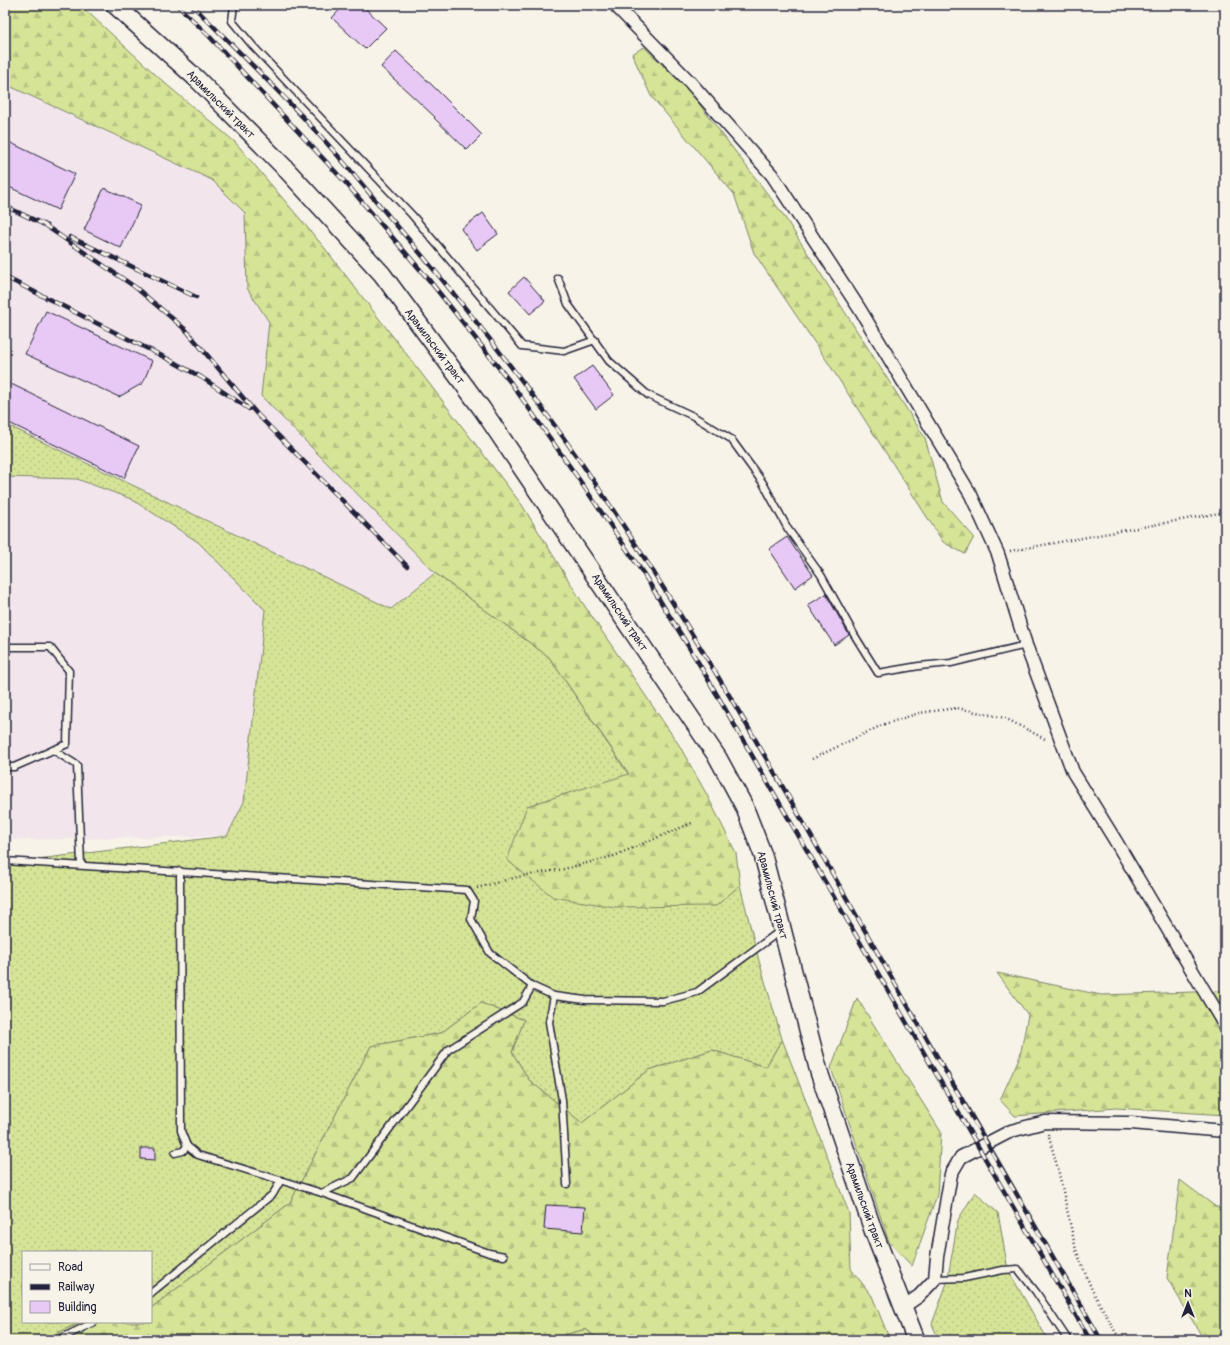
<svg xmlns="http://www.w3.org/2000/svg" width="1230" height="1345" font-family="Pangolin,sans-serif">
<defs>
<pattern id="grass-dots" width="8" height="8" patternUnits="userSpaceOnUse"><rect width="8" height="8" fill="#d5e497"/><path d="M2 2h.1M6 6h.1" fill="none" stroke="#b7c383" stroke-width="1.8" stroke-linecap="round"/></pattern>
<pattern id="forest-firs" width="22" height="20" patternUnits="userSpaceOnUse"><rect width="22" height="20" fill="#d5e497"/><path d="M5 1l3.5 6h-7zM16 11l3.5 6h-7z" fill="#b7c383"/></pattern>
</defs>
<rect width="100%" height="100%" fill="#f7f3e8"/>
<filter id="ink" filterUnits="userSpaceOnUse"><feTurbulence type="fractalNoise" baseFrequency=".025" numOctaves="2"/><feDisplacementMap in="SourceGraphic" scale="8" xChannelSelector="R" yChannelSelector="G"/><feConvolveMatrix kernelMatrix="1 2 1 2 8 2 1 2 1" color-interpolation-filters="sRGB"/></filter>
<g filter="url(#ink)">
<!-- built -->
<g fill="#f2e6ec">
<polygon points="5,84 212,180 245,213 247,288 269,322 261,396 435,573 391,609 5,424"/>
<polygon points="5,477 77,479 131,499 198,542 265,610 244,802 227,836 5,840"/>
</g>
<!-- grass -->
<g fill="url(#grass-dots)" stroke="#7c8369">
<polygon points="5,424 391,609 435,573 549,657 629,775 527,806 716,906 740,885 759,961 782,1039 766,1067 712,1050 649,1070 582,1123 529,1080 512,1052 524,1020 481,1003 441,1033 371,1046 290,1203 151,1308 151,1252 23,1252 23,1322 81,1322 43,1340 5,1340 5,863 227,836 244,802 265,610 198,542 131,499 77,479 5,477"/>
<polygon points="975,1192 998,1213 1008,1270 1048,1340 939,1340 932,1324 947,1283 958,1220"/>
<polygon points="586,1329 599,1340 545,1340"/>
</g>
<!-- forest -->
<g fill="url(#forest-firs)" stroke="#7c8369">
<polygon points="5,5 80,5 167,85 235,142 323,246 428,382 522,505 582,602 679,745 707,795 736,853 740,885 716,906 615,907 553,897 507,860 527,806 629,774 549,657 435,573 261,396 269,322 247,288 245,213 212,180 5,84"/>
<polygon points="644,47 687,88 782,213 925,438 943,502 974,537 965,554 943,542 829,364 754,253 734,194 651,96 632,54"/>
<polygon points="997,973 1101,995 1225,991 1225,1115 1116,1108 1015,1116 1000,1100 1020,1056 1028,1015"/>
<polygon points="857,998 941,1132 937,1195 912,1266 889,1242 831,1068"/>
<polygon points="481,1003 524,1020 512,1052 529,1080 582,1123 649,1070 712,1050 766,1067 782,1039 849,1213 851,1269 872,1296 890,1340 599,1340 586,1329 545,1340 43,1340 81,1322 151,1322 151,1308 290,1203 371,1046 441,1033"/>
<polygon points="1180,1180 1216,1207 1225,1207 1225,1340 1204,1340 1167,1278"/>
</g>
<!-- building -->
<g fill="#e8c8f4" stroke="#22223b">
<polygon points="344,5 362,5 386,28 365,49 332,18"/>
<polygon points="396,51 434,87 482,135 467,150 434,118 435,117 381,67"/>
<polygon points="5,140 75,174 58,210 5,185"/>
<polygon points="104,188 141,205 121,248 84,230"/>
<polygon points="483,213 498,234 477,250 461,229"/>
<polygon points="524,277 545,301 530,314 509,291"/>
<polygon points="46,311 152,361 143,383 119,397 25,354"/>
<polygon points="592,366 614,395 596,409 574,379"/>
<polygon points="5,381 139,446 124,478 5,421"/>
<polygon points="787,537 813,575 795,588 769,549"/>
<polygon points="826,594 849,635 834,645 808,605"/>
<polygon points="141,1148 155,1148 155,1160 141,1159"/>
<polygon points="546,1205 585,1207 583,1232 544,1229"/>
</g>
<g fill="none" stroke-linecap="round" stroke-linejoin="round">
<defs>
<g id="lane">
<polyline points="234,5 232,21 253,46 412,215 522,346 564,351 595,340"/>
<polyline points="558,278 568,304 609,361 648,395 693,416 731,439 763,483 788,529 821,575 855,636 878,673 919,666 951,663 1026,645"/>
<polyline points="5,647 50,647 69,671 67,744 14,767 5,767"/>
<polyline points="53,750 77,765 81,865"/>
<polyline points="5,861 467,890 474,901 471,919 490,953 532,986 554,996 585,1000 663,1001 697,992 780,931"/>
<polyline points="180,871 181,1131 187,1146 198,1155 322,1193 489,1253 504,1256"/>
<polyline points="554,996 549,1022 562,1100 567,1184"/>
<polyline points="175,1153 183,1151 187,1146"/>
<polyline points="322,1193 353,1178 448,1050 523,1002 532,986"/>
<polyline points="935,1279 964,1278 1003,1270 1018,1269 1036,1292 1068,1340"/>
<polyline points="151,1293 273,1194 281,1180"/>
<polyline points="58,1340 94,1322"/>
</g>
<g id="street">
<polyline points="615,5 689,81 772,175 859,308 971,495 998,554 1026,645 1073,772 1115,840 1225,1026"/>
<polyline points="903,1307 919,1296 935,1279 937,1257 951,1174 961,1157 1011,1131 1045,1122 1131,1123 1225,1131"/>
</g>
<polyline id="secondary" points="115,5 197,79 284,167 382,274 482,409 718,758 744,806 763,855 819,1072 873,1230 916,1340"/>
</defs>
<!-- lane casing -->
<use href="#lane" stroke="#22223b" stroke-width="9"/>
<!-- street casing -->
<use href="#street" stroke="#22223b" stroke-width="15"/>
<!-- secondary casing -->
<use href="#secondary" stroke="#22223b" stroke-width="20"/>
<!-- path -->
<g stroke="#22223b" stroke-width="2.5" stroke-dasharray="1 3" stroke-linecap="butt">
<polyline points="1010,551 1225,512"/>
<polyline points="812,759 882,725 919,713 957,708 1005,718 1047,740"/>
<polyline points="477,888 517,877 564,869 614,856 692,823"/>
<polyline points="1048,1134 1058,1169 1076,1250 1092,1290 1120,1340"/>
</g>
<!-- lane -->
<use href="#lane" stroke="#f7f3e8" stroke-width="6"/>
<!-- street -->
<use href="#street" stroke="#f7f3e8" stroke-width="12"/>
<!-- secondary -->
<use href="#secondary" stroke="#f7f3e8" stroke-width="17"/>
<defs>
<g id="rail">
<polyline points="177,5 209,36 345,182 429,280 511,383 578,478 643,573 698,662 1090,1340"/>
<path d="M192,5C236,49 282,93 323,139C347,165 369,193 392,220C459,298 523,379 582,464C699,634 799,815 901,994C967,1110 1034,1225 1101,1340"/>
<polyline points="5,206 47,226"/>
<polyline points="43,224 135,287 186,330 256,413 407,566"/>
<polyline points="70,237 196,297"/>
<polyline points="5,277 166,358 201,377 249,409"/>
</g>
</defs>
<!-- rail casing -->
<use href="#rail" stroke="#22223b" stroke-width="4.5"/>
<!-- rail -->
<use href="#rail" stroke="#f7f3e8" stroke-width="3" stroke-dasharray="9" stroke-linecap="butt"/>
</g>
</g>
<g text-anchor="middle" stroke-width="3.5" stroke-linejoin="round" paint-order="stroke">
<!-- street labels -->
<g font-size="11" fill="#22223b" stroke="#f7f3e8">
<text transform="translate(221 104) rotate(45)" y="4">Арамильский тракт</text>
<text transform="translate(435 346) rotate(53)" y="4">Арамильский тракт</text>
<text transform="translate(620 612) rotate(56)" y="4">Арамильский тракт</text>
<text transform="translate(773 895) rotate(75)" y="4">Арамильский тракт</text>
<text transform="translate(865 1205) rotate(70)" y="4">Арамильский тракт</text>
</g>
</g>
<!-- margin -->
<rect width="1230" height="1345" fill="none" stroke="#f7f3e8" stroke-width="20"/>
<rect x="10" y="10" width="1210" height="1325" fill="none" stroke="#22223b" stroke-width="1.5" filter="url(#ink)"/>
<!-- legend -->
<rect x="22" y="1251" width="130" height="72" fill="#f7f3e8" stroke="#a29fa3"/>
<rect x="30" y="1264" width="20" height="6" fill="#f7f3e8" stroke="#a29fa3"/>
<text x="58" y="1271" font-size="12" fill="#22223b">Road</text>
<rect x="30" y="1284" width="20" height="6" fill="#22223b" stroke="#a29fa3"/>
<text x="58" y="1291" font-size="12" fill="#22223b">Railway</text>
<rect x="30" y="1301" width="20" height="12" fill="#e8c8f4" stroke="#a29fa3"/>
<text x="58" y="1311" font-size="12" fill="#22223b">Building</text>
<!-- north arrow -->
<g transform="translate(1188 1303)" stroke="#f7f3e8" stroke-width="3" paint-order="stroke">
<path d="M0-3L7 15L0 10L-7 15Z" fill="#22223b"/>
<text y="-6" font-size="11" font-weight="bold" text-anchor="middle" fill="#22223b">N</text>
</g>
</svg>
